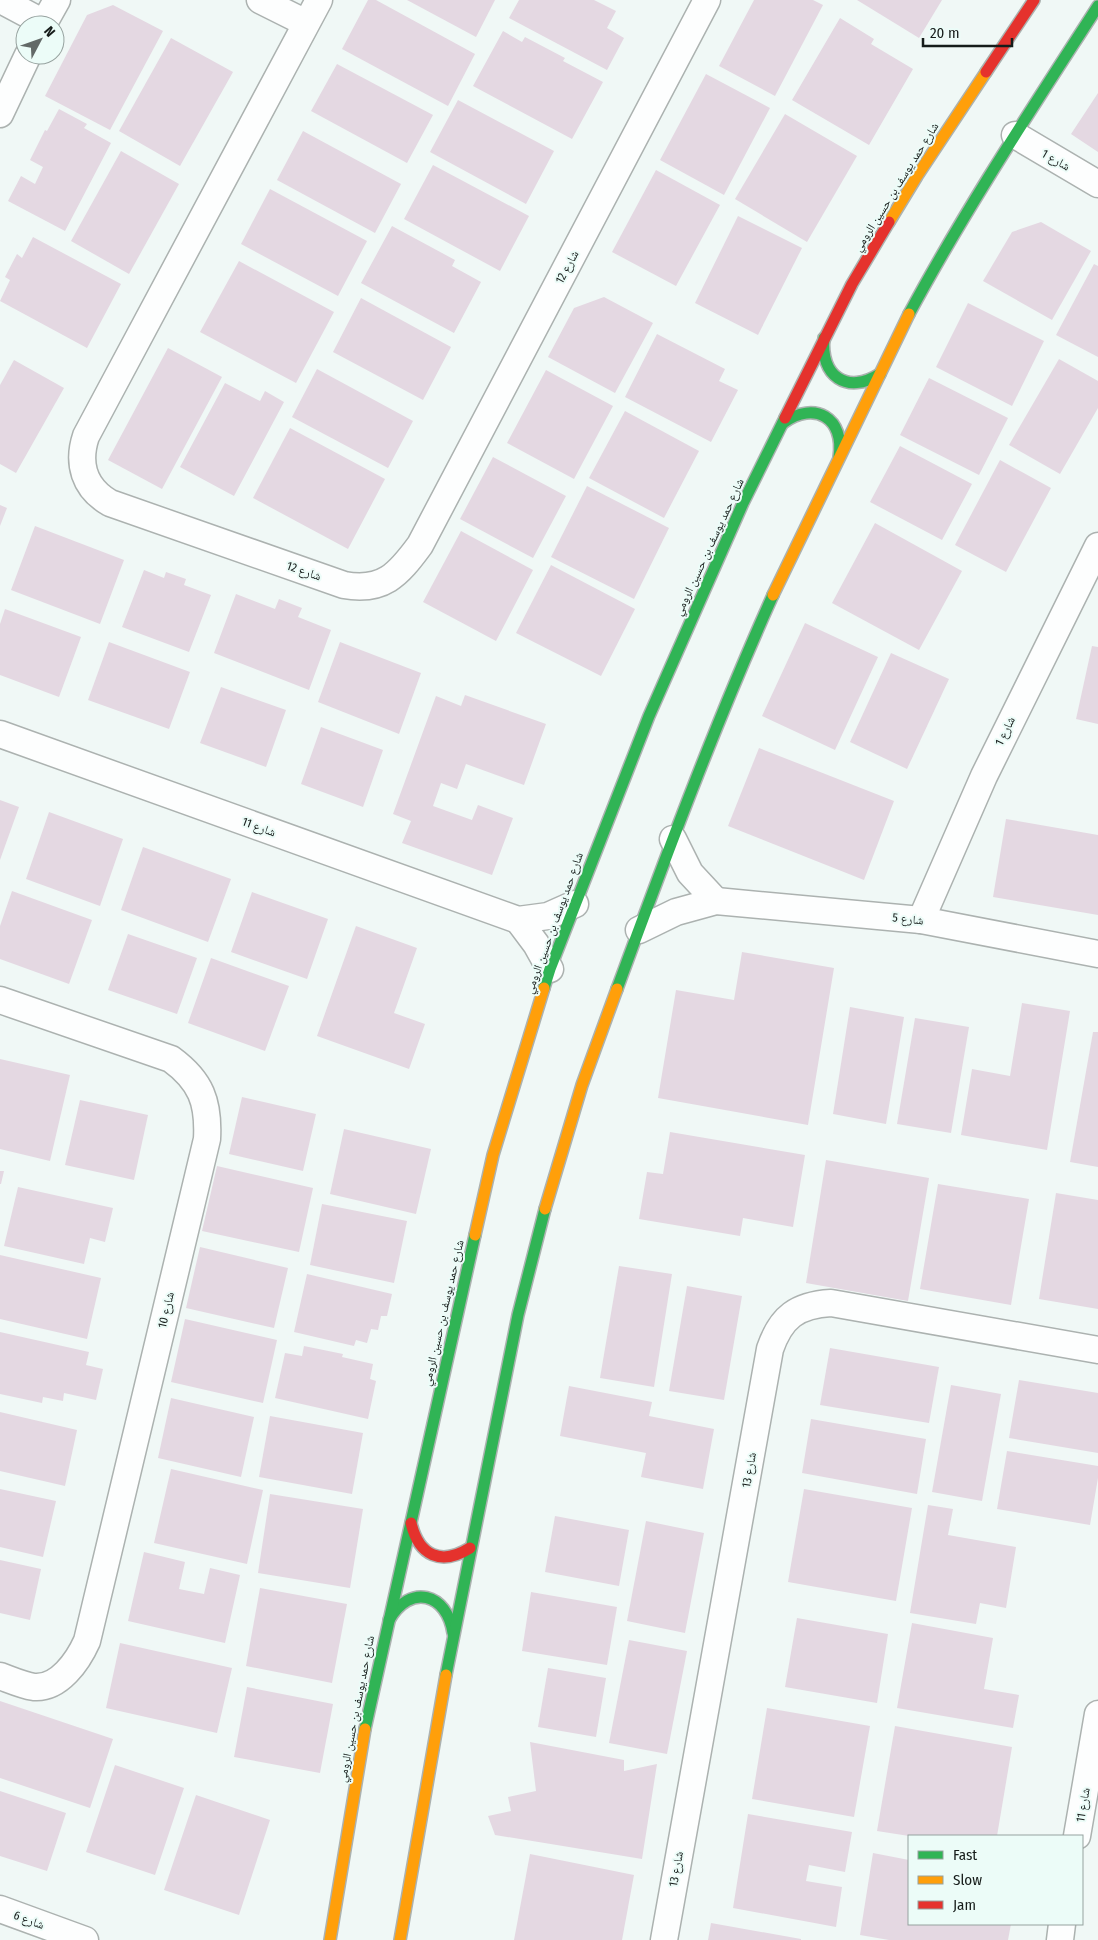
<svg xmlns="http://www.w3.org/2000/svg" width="1098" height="1940" font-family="'Fira Sans Condensed','Noto Naskh Arabic',sans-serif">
<rect width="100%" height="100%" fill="#f0f8f6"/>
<!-- building -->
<g fill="#e4d8e2">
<polygon points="368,0 376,0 475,54 448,106 342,49"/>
<polygon points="407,0 495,0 476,37"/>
<polygon points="519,0 594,0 616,11 607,28 624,38 607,70 509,18"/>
<polygon points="754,0 813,0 823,5 775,96 719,66"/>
<polygon points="857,0 942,0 919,38"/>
<polygon points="113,5 163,31 110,130 45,96 87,15"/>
<polygon points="840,18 874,39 871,44 913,69 869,145 792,100"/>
<polygon points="503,31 522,42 525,37 565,58 563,61 603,82 572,139 473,86"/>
<polygon points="171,38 233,72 180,166 119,131"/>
<polygon points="337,64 433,115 407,163 311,111"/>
<polygon points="706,74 770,108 724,195 660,160"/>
<polygon points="1098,93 1098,152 1071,134"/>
<polygon points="458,100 554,151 526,204 430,152"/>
<polygon points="59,109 87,124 84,128 111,143 65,231 8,201 21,176 35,184 43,167 30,160 45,130 47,131"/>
<polygon points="785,114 857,156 807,242 735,199"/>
<polygon points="303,131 401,184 375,233 277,180"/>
<polygon points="121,151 179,184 129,274 71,241"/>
<polygon points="433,165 529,216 500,271 404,219"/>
<polygon points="656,170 720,205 676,286 612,252"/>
<polygon points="270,189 367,241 338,296 241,244"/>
<polygon points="738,216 802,248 758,335 695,303"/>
<polygon points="1041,222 1091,251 1052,320 983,281 1012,232"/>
<polygon points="392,226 455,260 452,266 481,282 454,333 361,283"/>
<polygon points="33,237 121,284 87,348 0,301 10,280 5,277 17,254 22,258"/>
<polygon points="239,261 334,312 296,383 200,332"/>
<polygon points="1094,264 1098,266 1098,357 1056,335"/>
<polygon points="604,297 653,323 615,393 548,357 574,308"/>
<polygon points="361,298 451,347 423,400 333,352"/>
<polygon points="968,303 1044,341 1012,406 936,367"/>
<polygon points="657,334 725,369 719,381 738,390 711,442 625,397"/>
<polygon points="168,348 222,377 162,489 108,460"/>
<polygon points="1059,359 1098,381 1098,408 1060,474 1009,445"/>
<polygon points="14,360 64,388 16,473 0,464 0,385"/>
<polygon points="317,369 413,421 388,468 292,417"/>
<polygon points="546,370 613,406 574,479 507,443"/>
<polygon points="929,378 1008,418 979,475 900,435"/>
<polygon points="225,383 260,401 265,391 284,402 234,496 180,467"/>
<polygon points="625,411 699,451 664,518 589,478"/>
<polygon points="290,428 385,479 348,549 253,498"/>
<polygon points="900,446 972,484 942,540 870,502"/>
<polygon points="493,457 566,496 533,558 460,519"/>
<polygon points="1000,460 1051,488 1006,572 955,545"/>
<polygon points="587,486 669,528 634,599 551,557"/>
<polygon points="0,505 7,508 0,526"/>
<polygon points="875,523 962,571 919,650 832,603"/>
<polygon points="35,526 124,560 100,624 11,590"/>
<polygon points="461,531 533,570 496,641 423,602"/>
<polygon points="551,565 635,609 601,676 516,633"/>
<polygon points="144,570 164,578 166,572 186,579 184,585 211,595 189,652 122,627"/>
<polygon points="236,594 275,609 279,599 302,608 298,617 331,630 309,690 214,653"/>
<polygon points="5,609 81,637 59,697 0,675 0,624"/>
<polygon points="805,623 878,657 835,750 762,716"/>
<polygon points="109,642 190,672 169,729 88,700"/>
<polygon points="340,642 421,673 399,734 318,702"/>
<polygon points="1092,646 1098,647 1098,724 1076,719"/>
<polygon points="891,653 949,679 907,769 850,742"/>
<polygon points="221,687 286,710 266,767 200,743"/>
<polygon points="465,695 546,724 524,785 466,764 457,789 441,783 433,806 472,820 478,805 513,818 492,875 402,843 411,821 393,814 436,696 461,706"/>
<polygon points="321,727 383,750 363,807 301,784"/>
<polygon points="759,748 894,801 864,880 728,826"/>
<polygon points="0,800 19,807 0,860"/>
<polygon points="49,812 123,839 100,906 26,879"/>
<polygon points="1006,819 1098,835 1098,915 993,897"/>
<polygon points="143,847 231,879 208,942 121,910"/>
<polygon points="12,891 92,920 69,984 0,959 0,926"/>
<polygon points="252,892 328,919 307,979 231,952"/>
<polygon points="356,926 417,948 394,1013 425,1024 409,1069 317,1036"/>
<polygon points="128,934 197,958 177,1014 108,990"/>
<polygon points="742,952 834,968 808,1125 658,1098 676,990 734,1000"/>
<polygon points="211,958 289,986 265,1051 188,1023"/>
<polygon points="1022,1003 1070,1011 1047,1150 961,1135 972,1069 1010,1076"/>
<polygon points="850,1007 904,1017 886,1124 833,1114"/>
<polygon points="915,1018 969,1027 951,1133 897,1124"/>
<polygon points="1093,1032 1098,1032 1098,1167 1070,1162"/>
<polygon points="0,1059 70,1075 50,1161 0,1149"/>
<polygon points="242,1097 316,1114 303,1171 229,1154"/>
<polygon points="80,1100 148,1115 134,1180 65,1165"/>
<polygon points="344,1129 431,1149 416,1214 330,1194"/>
<polygon points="670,1132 805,1155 793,1227 743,1218 740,1236 639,1219 647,1172 663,1174"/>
<polygon points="826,1160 929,1178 908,1301 806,1283"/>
<polygon points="217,1166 313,1188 299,1252 202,1231"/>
<polygon points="0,1171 4,1171 1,1184 0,1184"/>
<polygon points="938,1184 1029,1199 1011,1305 920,1289"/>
<polygon points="18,1187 113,1208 105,1242 90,1238 84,1264 4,1246"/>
<polygon points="1056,1193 1098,1200 1098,1309 1039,1299"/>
<polygon points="322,1204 407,1221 394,1283 310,1265"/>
<polygon points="200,1247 288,1268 274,1328 186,1308"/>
<polygon points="0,1255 101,1278 87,1339 0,1319"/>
<polygon points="619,1266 672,1274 654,1387 600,1378"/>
<polygon points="307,1274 392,1294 387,1316 381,1316 378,1330 371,1329 367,1343 356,1340 354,1346 294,1332"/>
<polygon points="687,1286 742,1296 724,1400 669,1391"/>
<polygon points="185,1319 277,1340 263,1403 171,1382"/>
<polygon points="0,1332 89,1352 86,1365 103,1369 96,1400 64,1393 63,1401 43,1397 42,1403 0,1394"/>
<polygon points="304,1346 343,1354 342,1357 373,1364 370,1379 376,1381 368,1419 275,1398 285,1353 302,1356"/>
<polygon points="830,1348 939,1367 929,1423 820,1405"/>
<polygon points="1019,1380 1098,1393 1098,1453 1009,1438"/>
<polygon points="951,1385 1001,1394 982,1501 932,1492"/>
<polygon points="569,1386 652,1402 649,1416 714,1429 703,1489 641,1477 646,1453 560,1436"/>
<polygon points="171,1398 254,1417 241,1477 158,1458"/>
<polygon points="0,1412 77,1430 65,1486 0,1471"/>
<polygon points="270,1416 363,1433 352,1494 259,1477"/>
<polygon points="811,1419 926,1439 917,1494 802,1473"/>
<polygon points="1007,1451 1098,1466 1098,1478 1090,1525 997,1509"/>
<polygon points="171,1469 263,1490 247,1564 154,1543"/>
<polygon points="0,1489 56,1501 43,1557 0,1547"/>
<polygon points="804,1489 912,1508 896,1601 788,1582"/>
<polygon points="270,1494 363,1509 350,1588 258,1573"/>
<polygon points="928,1505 953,1509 948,1535 1016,1547 1006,1608 980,1603 976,1624 910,1613"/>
<polygon points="555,1516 629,1530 619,1586 545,1572"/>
<polygon points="646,1521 704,1533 685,1633 627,1621"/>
<polygon points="144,1552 185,1562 179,1589 204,1594 210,1568 240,1575 225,1643 128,1621"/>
<polygon points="0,1560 41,1569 30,1620 0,1613"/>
<polygon points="260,1588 347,1604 332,1683 246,1666"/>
<polygon points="531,1592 617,1607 607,1665 522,1651"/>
<polygon points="797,1618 888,1634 877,1703 785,1687"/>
<polygon points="912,1623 993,1638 984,1689 1019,1695 1013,1728 897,1708"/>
<polygon points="629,1640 687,1651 667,1754 609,1743"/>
<polygon points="120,1643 232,1668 217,1733 106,1708"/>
<polygon points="548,1668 606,1678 596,1737 538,1727"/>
<polygon points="247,1687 333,1704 320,1773 234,1757"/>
<polygon points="0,1701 113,1739 90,1808 0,1778"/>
<polygon points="767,1708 870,1726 854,1817 752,1799"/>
<polygon points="895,1726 1012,1747 997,1836 909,1836 877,1831"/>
<polygon points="530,1742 624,1760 624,1771 657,1764 642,1859 495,1835 488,1816 511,1811 508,1797 536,1791"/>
<polygon points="115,1765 184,1788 155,1875 86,1852"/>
<polygon points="0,1791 66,1813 47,1871 0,1856"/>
<polygon points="196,1795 270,1820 239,1915 164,1890"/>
<polygon points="748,1814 852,1832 845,1872 809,1865 806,1881 842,1887 836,1927 733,1908"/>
<polygon points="873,1853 909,1860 909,1924 1011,1924 1008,1940 889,1940 860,1935"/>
<polygon points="530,1854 634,1875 622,1940 514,1940"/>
<polygon points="711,1923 801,1939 801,1940 708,1940"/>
</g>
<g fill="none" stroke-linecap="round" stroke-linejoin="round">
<defs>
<g id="street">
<polyline points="1,0 44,23"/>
<polyline points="260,0 306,23"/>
<path d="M319,0L86,436C77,463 84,488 110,503L344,585C383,592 398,575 420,545L707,0"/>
<polyline points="43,25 57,0"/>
<polyline points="0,114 28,55"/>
<polyline points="1015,135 1098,184"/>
<polyline points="0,734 518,920 548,916 575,904"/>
<polyline points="673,839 690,873 716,901"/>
<polyline points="518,920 536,944 550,969"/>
<polyline points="921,920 984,776 1098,546"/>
<polyline points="639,930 676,912 716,901 921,920 1098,954"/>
<path d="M0,1000L171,1059C201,1081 209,1102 207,1139L87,1641C78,1661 59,1689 34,1687C22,1685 11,1680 0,1676"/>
<polyline points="1077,1836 1098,1714"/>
<polyline points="0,1909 85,1940"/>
<path d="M664,1940L770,1349C781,1317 797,1305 831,1303L1098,1350"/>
<polyline points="1060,1940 1062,1924"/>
</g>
<g id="fast">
<path d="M909,314C966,208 1033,107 1098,6"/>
<path d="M824,338C820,376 847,395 880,374"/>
<path d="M783,423C815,400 845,418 839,457"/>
<polyline points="544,988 550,969 649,716 743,503 785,418"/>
<path d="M617,989C666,856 715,724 773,595"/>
<path d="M389,1620C410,1583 447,1593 453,1633"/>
<polyline points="446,1675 518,1315 545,1209"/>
<polyline points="365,1729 475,1235"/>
</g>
<g id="slow">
<polyline points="889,222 917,176 986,72"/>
<polyline points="773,595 909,314"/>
<polyline points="545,1209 582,1085 617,989"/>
<polyline points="475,1235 493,1155 544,988"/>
<polyline points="330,1940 365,1729"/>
<polyline points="400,1940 446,1675"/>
</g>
<g id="jam">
<polyline points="986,72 1034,0"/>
<polyline points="785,418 852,284 889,222"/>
<path d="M411,1523C419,1556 441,1566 470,1548"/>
</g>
</defs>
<!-- street casing -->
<use href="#street" stroke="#acb2b0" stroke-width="29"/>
<!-- fast casing -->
<use href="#fast" stroke="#acb2b0" stroke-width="14"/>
<!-- slow casing -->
<use href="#slow" stroke="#acb2b0" stroke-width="14"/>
<!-- jam casing -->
<use href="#jam" stroke="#acb2b0" stroke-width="14"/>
<!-- street -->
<use href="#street" stroke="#fdfefe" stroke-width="26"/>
<!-- fast -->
<use href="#fast" stroke="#30b455" stroke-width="11"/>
<!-- slow -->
<use href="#slow" stroke="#ff9f0a" stroke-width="11"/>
<!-- jam -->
<use href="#jam" stroke="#e5322d" stroke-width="11"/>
</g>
<g text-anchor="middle" stroke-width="4" stroke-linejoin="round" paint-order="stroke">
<!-- street labels -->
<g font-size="12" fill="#161c1a" stroke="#ecfcf8">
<text transform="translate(1056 160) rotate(30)" y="4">شارع 1</text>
<text transform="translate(896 187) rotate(-58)" y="4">شارع حمد يوسف بن حسين الرومي</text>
<text transform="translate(567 267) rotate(-62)" y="4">شارع 12</text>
<text transform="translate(709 547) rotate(-65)" y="4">شارع حمد يوسف بن حسين الرومي</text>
<text transform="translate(304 571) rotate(19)" y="4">شارع 12</text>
<text transform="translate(1005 731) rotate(-64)" y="4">شارع 1</text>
<text transform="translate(259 827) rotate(20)" y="4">شارع 11</text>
<text transform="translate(908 919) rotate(6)" y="4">شارع 5</text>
<text transform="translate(554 923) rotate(-70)" y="4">شارع حمد يوسف بن حسين الرومي</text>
<text transform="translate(166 1310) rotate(-77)" y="4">شارع 10</text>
<text transform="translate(443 1313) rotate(-77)" y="4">شارع حمد يوسف بن حسين الرومي</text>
<text transform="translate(749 1470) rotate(-80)" y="4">شارع 13</text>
<text transform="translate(356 1709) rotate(-79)" y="4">شارع حمد يوسف بن حسين الرومي</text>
<text transform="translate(1083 1805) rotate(-80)" y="4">شارع 11</text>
<text transform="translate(676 1869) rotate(-80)" y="4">شارع 13</text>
<text transform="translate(29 1920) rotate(20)" y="4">شارع 6</text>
</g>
</g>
<!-- legend -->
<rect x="908" y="1835" width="175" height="90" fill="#ecfcf8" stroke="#96a29f"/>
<rect x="918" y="1851" width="25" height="8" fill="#30b455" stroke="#96a29f"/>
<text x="953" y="1860" font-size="15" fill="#161c1a">Fast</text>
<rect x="918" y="1876" width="25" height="8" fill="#ff9f0a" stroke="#96a29f"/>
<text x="953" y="1885" font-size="15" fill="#161c1a">Slow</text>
<rect x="918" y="1901" width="25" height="8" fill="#e5322d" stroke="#96a29f"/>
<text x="953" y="1910" font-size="15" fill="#161c1a">Jam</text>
<!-- north arrow -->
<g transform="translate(40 40) rotate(49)"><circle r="24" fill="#ecfcf8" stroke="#96a29f"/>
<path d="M0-4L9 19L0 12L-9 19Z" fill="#626967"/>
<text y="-8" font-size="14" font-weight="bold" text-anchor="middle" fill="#161c1a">N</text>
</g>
<!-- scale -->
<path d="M923 38v8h89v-8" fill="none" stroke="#161c1a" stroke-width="2.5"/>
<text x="930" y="38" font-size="15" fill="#161c1a" stroke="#ecfcf8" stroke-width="4" paint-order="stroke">20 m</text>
</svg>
